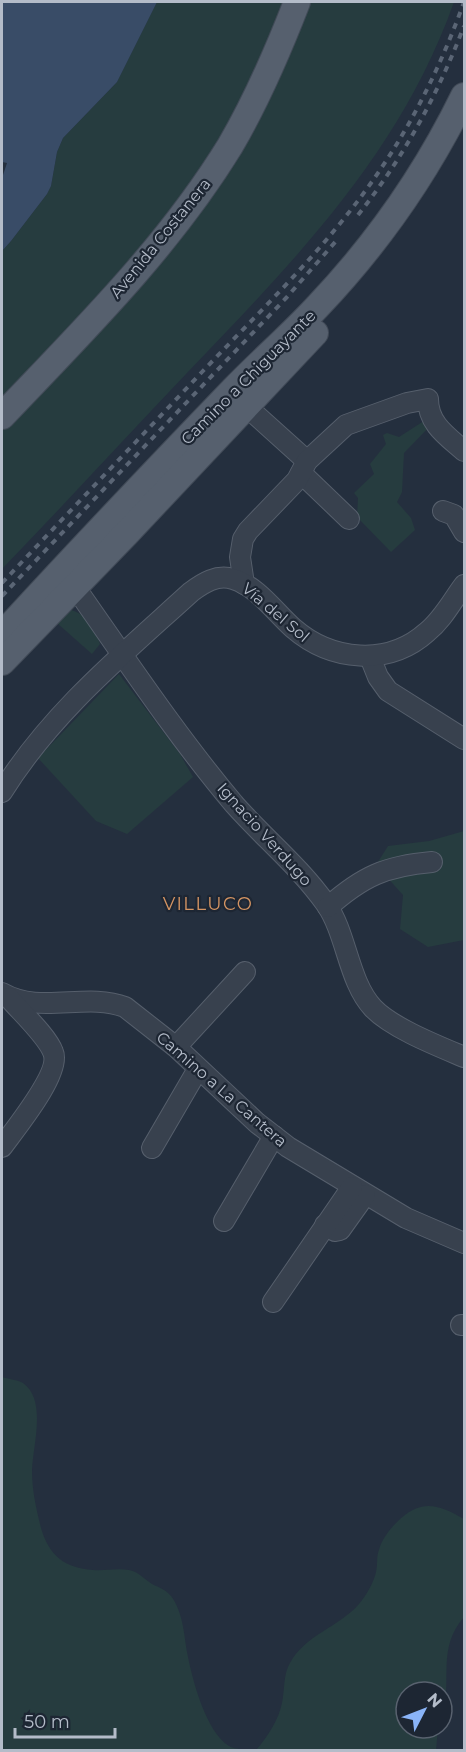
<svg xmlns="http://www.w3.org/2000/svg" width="466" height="1752" font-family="Montserrat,sans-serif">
<rect width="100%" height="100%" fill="#242f3e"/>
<!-- green -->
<g fill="#263c3f">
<path d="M157,2H454C400,154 295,260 186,374C124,439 64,505 2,569V251L11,241L47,194L51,186L57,152L63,138L117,82Z"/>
<polygon points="427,419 432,424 404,453 402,492 397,502 411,518 415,530 391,552 357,517 358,498 354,493 374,474 370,464 386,444 383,435 387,433 399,437"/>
<path d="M71,610C88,615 94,628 100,644L92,654L57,623Z"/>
<polygon points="119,674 180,754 193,777 127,834 96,821 38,758"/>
<polygon points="464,831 464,940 428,947 400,929 403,895 376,865 388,846 429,841"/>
<path d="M2,1377C8,1379 18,1380 23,1383C47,1400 33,1445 32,1470C32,1490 36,1508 41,1528C49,1556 65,1568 93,1570C105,1571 117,1568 129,1570C139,1572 144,1579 152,1584C160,1588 165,1589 171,1596C183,1612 184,1634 187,1652C192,1679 206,1732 229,1746C235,1750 248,1749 256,1750C267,1738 279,1719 282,1703C285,1689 283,1675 290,1663C305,1635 339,1627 359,1604C366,1596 374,1582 376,1572C378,1565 376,1557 379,1550C381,1541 389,1530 396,1523C420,1499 436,1503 464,1519V1617C436,1649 453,1680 442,1716V1692H406V1728H438L436,1750H2Z"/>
</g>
<!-- water -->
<polygon fill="#394c67" points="2,2 157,2 117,82 63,138 57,152 51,186 47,194 11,241 2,251 2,178 7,163 2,162"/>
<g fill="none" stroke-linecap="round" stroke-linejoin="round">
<defs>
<g id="minor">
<polyline points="246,406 307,461"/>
<polyline points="301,473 349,519"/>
<polyline points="443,511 454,515 464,532"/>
<path d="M244,584L240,557L243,539L248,531L297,480L307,461L346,425L407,403L428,399C428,424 447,436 464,451"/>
<path d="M75,587C127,661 176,735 234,804C264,838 300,867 326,904C347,934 348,981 373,1008C392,1028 438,1046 464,1057"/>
<polyline points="370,657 378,677 388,691 464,739"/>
<path d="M2,792C51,713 123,654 191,592C203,583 217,574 233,579C257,586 275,612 293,628C331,661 388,667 427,632C443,619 452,601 464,585"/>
<path d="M328,907C363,876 386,866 432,862"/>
<path d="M2,993C40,1015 86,992 125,1007L176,1047L257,1123L288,1147L406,1218L464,1243"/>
<polyline points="176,1047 245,972"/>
<path d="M2,1147C15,1129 62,1072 53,1052C47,1036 21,1012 9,998"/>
<polyline points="152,1148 198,1069"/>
<polyline points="224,1221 274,1136"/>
<polyline points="325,1225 335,1231 340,1230 365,1195"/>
<polyline points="273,1302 352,1187"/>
<polyline points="461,1325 464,1325"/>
</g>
<g id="major">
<path d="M2,416C83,331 168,247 230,146C257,100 278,51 297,2"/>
<path d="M2,635C78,552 155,471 233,390C260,362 290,336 317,307C377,244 426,174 464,96"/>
<polyline points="2,662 126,534 315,333"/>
</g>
</defs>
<!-- minor casing -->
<use href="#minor" stroke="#565f6c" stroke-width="22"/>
<!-- major casing -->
<use href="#major" stroke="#414a57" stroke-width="28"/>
<!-- minor -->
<use href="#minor" stroke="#38414e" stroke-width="20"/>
<!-- major -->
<use href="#major" stroke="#56606e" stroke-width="26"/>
<!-- rail -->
<g stroke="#5a6575" stroke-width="4" stroke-dasharray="6 6" stroke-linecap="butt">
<path d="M358,215C404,157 438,94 464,26"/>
<path d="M2,583C68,513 135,443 202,372C260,311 322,252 371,183C411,127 441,66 464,2"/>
<polyline points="2,596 287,297 337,240"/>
</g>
</g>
<g text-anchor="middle" stroke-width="4.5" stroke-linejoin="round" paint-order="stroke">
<!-- street labels -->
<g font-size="16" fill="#b4bcc9" stroke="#1d2633">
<text transform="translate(160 238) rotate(-51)" y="6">Avenida Costanera</text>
<text transform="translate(248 377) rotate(-45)" y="6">Camino a Chiguayante</text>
<text transform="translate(276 612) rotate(40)" y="6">Vía del Sol</text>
<text transform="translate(265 834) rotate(48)" y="6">Ignacio Verdugo</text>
<text transform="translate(222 1089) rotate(41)" y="6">Camino a La Cantera</text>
</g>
<!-- neighbourhood labels -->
<g font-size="18" letter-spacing="1.5" fill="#d59563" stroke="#1d2633">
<text x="208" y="910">VILLUCO</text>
</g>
</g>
<!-- border -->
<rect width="466" height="1752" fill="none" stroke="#b4bcc9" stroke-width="6"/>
<!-- north arrow -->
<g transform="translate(424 1710) rotate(48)"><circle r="28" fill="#1d2633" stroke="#59626f" stroke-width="1.5"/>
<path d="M0-4.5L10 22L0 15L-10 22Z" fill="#8ab4f8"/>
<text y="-9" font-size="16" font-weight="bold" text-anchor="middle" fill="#b4bcc9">N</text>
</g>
<!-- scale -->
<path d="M15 1728v9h100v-9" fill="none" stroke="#b4bcc9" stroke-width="3"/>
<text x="24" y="1728" font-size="18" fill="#b4bcc9" stroke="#1d2633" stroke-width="4.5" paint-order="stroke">50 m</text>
</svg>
